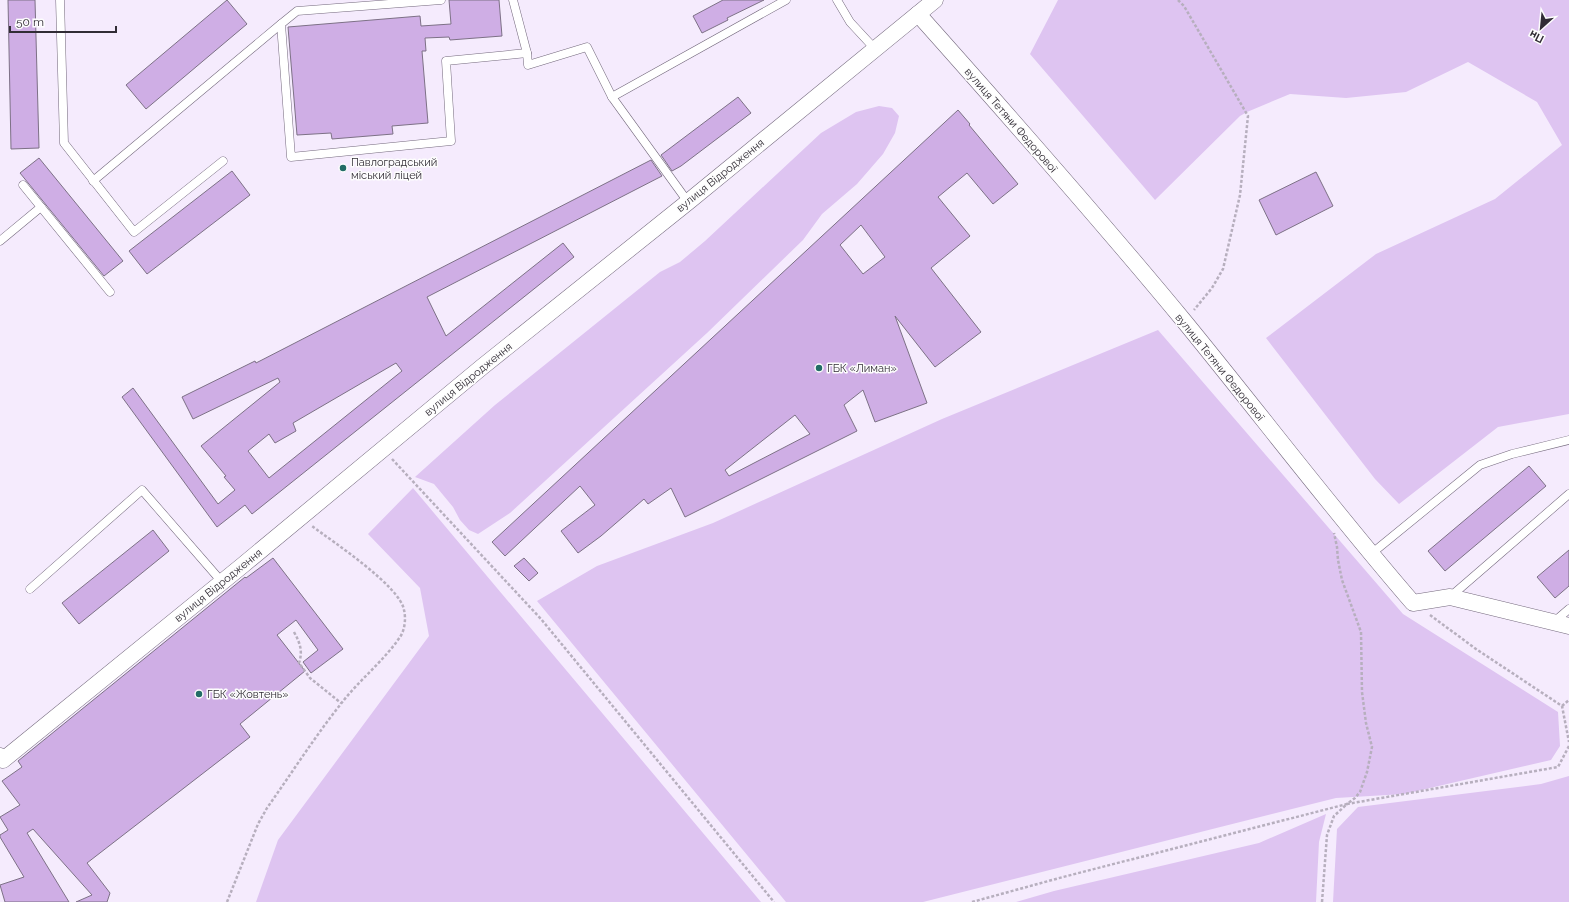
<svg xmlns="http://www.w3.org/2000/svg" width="1569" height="902" font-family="Raleway,sans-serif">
<rect width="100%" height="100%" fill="#f5ebfd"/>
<!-- green -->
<g fill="#dec4f1">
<polygon points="1058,0 1569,0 1569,414 1498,427 1399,504 1375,479 1266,338 1376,254 1495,199 1562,145 1537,102 1468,62 1406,92 1346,98 1290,94 1247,112 1240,116 1155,200 1030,54"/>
<polygon points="879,106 892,108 899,116 895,133 883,154 857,184 822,214 803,240 707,333 510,513 478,534 469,530 460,520 453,507 434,484 415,477 495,405 660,272 680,262 705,241 821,133 856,112"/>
<polygon points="1158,330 1403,614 1558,712 1560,746 1551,760 1404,794 1336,798 923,902 786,902 537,601 597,566 713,523 942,419"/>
<polygon points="413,488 761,902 256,902 278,840 429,636 420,588 368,534"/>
<polygon points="1569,776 1569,902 1333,902 1337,829 1358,807 1541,784"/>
<polygon points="1326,814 1319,842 1316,902 1016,902 1054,891 1259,843"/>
</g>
<!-- building -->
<g fill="#cfaee5" stroke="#7d7186" fill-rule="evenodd">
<polygon points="8,0 35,0 39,148 11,149"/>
<polygon points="227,0 247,24 146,109 126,85"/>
<polygon points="449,0 499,0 502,36 450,40 449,37 425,38 426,51 422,51 428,123 392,126 393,134 332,139 331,133 297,135 288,27 420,16 421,26 451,24"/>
<polygon points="723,0 764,0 727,18 728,20 702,33 693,16"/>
<polygon points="738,97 751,113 681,166 672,171 661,155"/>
<path d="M958,110L970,124L969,125L1018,184L993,204L967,173L938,197L970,236L931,268L981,332L935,367L895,316L927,403L875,422L863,390L844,405L857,431L685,517L671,488L648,504L644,499L601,536L578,553L561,531L595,505L580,486L505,556L492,542ZM861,225L885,257L863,274L840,245ZM795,415L810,434L729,476L725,470Z"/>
<polygon points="39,158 123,261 104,276 20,173"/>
<path d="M651,160L662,176L427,297L446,336L563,243L574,257L252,514L245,505L217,527L122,397L133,388L218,504L235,490L224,477L226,476L201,446L280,382L278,378L193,419L182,397L255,361L256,363ZM396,363L402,371L269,478L248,451L269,434L275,443L296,431L293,423Z"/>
<polygon points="232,171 250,195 147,274 129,251"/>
<polygon points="1316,172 1333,206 1276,235 1259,200"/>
<polygon points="1529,466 1546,486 1445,571 1428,551"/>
<polygon points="153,530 169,551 79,624 62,603"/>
<polygon points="1569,550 1569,586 1555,598 1537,577"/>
<polygon points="273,558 343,649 311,673 303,662 318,650 296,620 277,635 305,671 240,724 250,737 87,863 110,893 107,902 76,902 92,895 33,829 27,833 69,902 5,902 0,885 24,877 0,837 0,835 8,830 0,817 20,805 2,781 22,767 18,761 245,577 246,578"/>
<polygon points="524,558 538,573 529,581 514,566"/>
</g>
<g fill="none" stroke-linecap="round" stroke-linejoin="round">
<defs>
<g id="service">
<polyline points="60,0 64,143 134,232 223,161"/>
<polyline points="441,0 297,11 281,24 291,157 451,141 446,61 527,53"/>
<polyline points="513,0 527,53 528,65 587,47 612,97 688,202"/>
<polyline points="837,0 850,22 875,49"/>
<polyline points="612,97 786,0"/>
<polyline points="93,181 281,24"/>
<polyline points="23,185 110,292"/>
<polyline points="0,241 41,207"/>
<polyline points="1371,554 1480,465 1512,454 1569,440"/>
<polyline points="30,589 142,490 222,582"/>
<polyline points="1450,597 1569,494"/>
<polyline points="1554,622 1569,609"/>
</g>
<g id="minor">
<path d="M918,14C1008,115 1098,217 1184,321C1261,415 1334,512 1413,603L1450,597L1569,626"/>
<polyline points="0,756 3,760 243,565 482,367 688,202 935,0"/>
</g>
</defs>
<!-- service casing -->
<use href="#service" stroke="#74697d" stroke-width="9"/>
<!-- minor casing -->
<use href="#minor" stroke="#74697d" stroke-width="17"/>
<!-- path -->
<g stroke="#b7afbe" stroke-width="2.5" stroke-dasharray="3 2" stroke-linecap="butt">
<polyline points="1178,0 1184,6 1248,116 1240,195 1223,269 1212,288 1194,310"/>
<polyline points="392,459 541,619 774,902"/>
<polyline points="1430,615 1476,649 1562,706 1569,742"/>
<path d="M294,632C300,643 303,651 299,663L310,678L341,703"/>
<polyline points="1562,706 1569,700"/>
<path d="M227,902L258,824L267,808C291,774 314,738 340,705C358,681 383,662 400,637C405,630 406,618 404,610C400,586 333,542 312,526"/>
<polyline points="972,902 1063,877 1347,804 1355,798 1360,792 1367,772 1372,747 1366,723 1362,692 1361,632 1342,580 1338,560 1337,547 1334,533"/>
<polyline points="1322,902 1327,835 1334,816 1347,804 1558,767 1569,746"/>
</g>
<!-- service -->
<use href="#service" stroke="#fff" stroke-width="8"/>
<!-- minor -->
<use href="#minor" stroke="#fff" stroke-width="16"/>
</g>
<!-- markers -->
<g fill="#226c66" stroke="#fdfdfd" stroke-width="1.5">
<circle cx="343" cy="168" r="4"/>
<circle cx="819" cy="368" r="4"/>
<circle cx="199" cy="694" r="4"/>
</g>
<g text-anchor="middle" stroke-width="3" stroke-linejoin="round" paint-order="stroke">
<!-- street labels -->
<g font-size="11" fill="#312c35" stroke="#fdfdfd">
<text transform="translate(1011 120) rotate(49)" y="4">вулиця Тетяни Федорової</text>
<text transform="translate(720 175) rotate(-39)" y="4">вулиця Відродження</text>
<text transform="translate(1220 367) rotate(51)" y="4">вулиця Тетяни Федорової</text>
<text transform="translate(468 379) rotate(-39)" y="4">вулиця Відродження</text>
<text transform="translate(218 585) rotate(-39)" y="4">вулиця Відродження</text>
</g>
<!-- poi labels -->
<g font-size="11" fill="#312c35" stroke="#fdfdfd" text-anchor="start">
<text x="351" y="166">Павлоградський<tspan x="351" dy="13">міський ліцей</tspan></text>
<text x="827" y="372">ГБК «Лиман»</text>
<text x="207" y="698">ГБК «Жовтень»</text>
</g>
</g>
<!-- north arrow -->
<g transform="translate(1541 28) rotate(207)" stroke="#fdfdfd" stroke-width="3" paint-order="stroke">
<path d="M0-3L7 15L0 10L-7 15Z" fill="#312c35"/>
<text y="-6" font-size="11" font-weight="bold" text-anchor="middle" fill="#312c35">Пн</text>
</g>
<!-- scale -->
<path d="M10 26v6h106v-6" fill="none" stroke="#312c35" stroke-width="2"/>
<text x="16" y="26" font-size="12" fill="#312c35" stroke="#fdfdfd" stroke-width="3" paint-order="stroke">50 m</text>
</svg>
